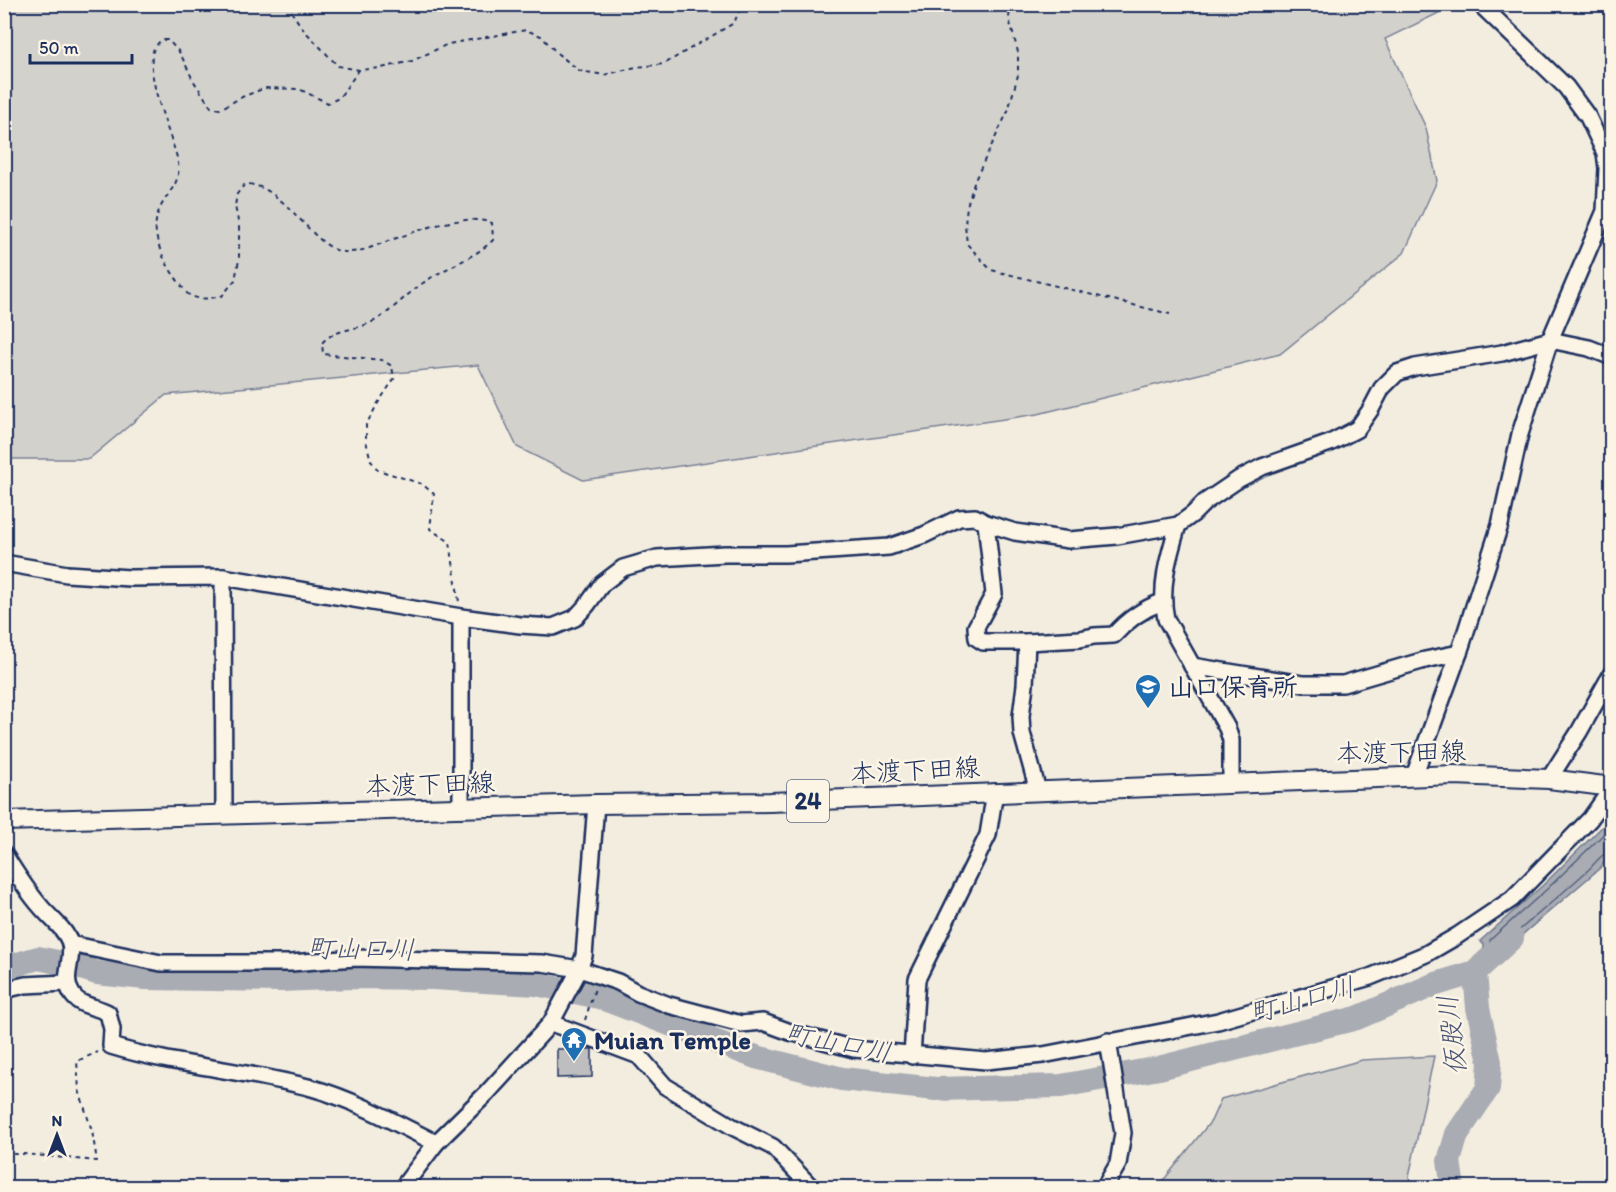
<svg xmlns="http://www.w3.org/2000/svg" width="1616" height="1192" font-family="Itim,'Klee One',sans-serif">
<rect width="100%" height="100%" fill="#f3ede0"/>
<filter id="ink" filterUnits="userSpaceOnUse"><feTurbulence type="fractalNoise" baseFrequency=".0167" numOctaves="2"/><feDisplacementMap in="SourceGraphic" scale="12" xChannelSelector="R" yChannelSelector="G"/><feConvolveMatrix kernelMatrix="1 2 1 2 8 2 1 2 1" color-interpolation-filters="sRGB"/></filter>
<g filter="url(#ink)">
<!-- green -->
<g fill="#d3d1cc" stroke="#778095" stroke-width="1.5">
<polygon points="4,5 5,4 1455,5 1385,39 1426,128 1437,181 1404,253 1280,354 1038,414 583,480 517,447 478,365 166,395 89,459 5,459"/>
<polygon points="1434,1056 1407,1187 1158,1187 1211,1121 1221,1099 1362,1060"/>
</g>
<!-- water -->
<polygon fill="#a9acb3" stroke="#707a91" stroke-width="1.5" points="1611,818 1611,854 1600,868 1494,959 1483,961 1484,945 1480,941 1542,886"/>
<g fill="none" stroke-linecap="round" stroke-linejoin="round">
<!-- shore -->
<path stroke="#546180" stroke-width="1.5" d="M1612,826L1546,890L1490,940L1491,950H1495C1526,925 1557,898 1587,871C1594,865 1602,852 1612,851"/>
<!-- river -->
<g stroke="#a9acb3" stroke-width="24">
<polyline points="4,968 38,958 72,965 97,973 145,978 280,980 352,977 433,978 536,984 599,997 756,1057 842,1079 936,1089 1061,1086 1159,1068 1357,1018 1433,985 1475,972 1512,938"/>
<polyline points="1453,1188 1449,1161 1457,1134 1488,1088 1490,1062 1478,1008 1475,972"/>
</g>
</g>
<!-- building -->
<polygon fill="#bebec0" stroke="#1b2f5e" stroke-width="1.5" points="557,1049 592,1049 592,1077 557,1078"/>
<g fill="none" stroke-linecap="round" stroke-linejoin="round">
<defs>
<g id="minor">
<polyline points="986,523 994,594 976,627 977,638 983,642 1027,642 1025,685 1021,716 1022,733 1038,791"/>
<path d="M1178,525C1169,555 1159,587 1166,619L1227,728L1231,740V784"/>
<polyline points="4,563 67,574 130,578 223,577 461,617 520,625 553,627 575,618 587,605 602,584 623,568 657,558 725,554 786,554 889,547 924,535 959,518 975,517 986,523 1015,532 1069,540 1117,536 1178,525 1193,514 1205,502 1239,479 1262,467 1330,443 1357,429 1371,409 1382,388 1397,373 1415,367 1502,353 1550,340 1589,348 1612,357"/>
<polyline points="223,577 224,815"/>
<polyline points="461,617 461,809"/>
<path d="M1027,642L1080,639L1094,636L1114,635C1128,619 1143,609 1162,602"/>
<polyline points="1192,666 1303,684 1343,684 1425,660 1459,653"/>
<polyline points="1414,776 1459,653 1500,525 1520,434 1550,340 1605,211 1607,168 1605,153 1588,117 1566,87 1480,4"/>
<polyline points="1549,779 1579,732 1612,673"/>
<path d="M4,854C15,872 27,891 41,907C50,918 67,930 70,944C74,961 61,977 72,994C80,1007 96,1006 108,1013L112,1029L111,1046C176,1066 245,1070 312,1088C355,1100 396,1123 436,1143"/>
<polyline points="70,944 161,963 291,963 355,958 542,963 579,969 618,982 638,993 669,1005 741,1024 763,1022 790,1032 854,1049 986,1061 1043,1055 1218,1021 1370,977 1426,954 1457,936 1512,899 1590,819 1612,788"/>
<polyline points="4,990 25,985 66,983"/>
<polyline points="551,1023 639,1056 665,1086 733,1127 773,1147 812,1188"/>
<polyline points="912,1056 917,979 988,835 995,792"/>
<polyline points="402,1188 436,1143 487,1093 551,1023 576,976 584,956 596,804"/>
<polyline points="1104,1188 1118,1164 1123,1133 1108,1041"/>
</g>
<polyline id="major" points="4,821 596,804 770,802 1454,775 1549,779 1612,787"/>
</defs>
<!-- minor casing -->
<use href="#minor" stroke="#1b2f5e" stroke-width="20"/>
<!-- major casing -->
<use href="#major" stroke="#1b2f5e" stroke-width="22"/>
<!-- path -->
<g stroke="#1b2f5e" stroke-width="2" stroke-dasharray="4.5 4.5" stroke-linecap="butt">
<polyline points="286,4 303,29 338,66 359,70 381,68 412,61 448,44 526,30 541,36 558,54 580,71 604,75 636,67 664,64 734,23 742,4"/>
<polyline points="1010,4 1009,19 1018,52 1018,75 1008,111 975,180 967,206 965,224 967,244 991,270 1170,314"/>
<path d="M359,70L339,98L328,103L299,89L265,88L242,97L220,109L211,107L193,80L180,53L168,40H161C158,44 154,47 153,51C146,76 168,128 176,154C185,185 167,189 158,213C149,237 167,267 181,285C183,288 186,294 190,295C199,301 211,298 222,296L235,280L239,260V226L235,206L237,194L245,184C285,184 314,251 345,252C359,253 373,247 385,242C416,232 461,212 492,223L493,240C474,259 445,267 423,283C405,295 391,313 372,322C355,331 335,328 322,343L323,354L382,360L392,366L394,379L378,403L366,425V441L371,461L378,470L422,484L434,494L430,529L450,542L459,602"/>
<polyline points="585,1020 595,988"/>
<polyline points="4,1154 24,1154 97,1161 92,1131 79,1090 77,1061 98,1052"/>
</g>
<!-- minor -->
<use href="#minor" stroke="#fcf5e5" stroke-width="15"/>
<!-- major -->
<use href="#major" stroke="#fcf5e5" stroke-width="18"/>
</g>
</g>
<!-- icons -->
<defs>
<symbol id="school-pin" viewBox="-11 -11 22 30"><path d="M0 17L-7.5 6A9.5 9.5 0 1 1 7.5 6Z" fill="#1f6fb2" stroke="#fcf5e5"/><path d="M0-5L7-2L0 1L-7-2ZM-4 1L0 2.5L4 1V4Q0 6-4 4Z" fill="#fff"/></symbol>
<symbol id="temple-pin" viewBox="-11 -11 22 30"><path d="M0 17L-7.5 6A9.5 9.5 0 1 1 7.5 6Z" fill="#1f6fb2" stroke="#fcf5e5"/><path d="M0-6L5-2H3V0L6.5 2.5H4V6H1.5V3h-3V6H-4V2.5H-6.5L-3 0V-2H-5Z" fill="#fff"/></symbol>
</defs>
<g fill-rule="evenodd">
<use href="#school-pin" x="1133" y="672" width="30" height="40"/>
<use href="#temple-pin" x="559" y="1025" width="30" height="40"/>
</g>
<g text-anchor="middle" stroke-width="5" stroke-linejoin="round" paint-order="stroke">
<!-- shield labels -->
<rect fill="#fcf5e5" stroke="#5e6a86" stroke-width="1.5" x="787" y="780" width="42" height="42" rx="4.5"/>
<g font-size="24" font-weight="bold" fill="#1b2f5e">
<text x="808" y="809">24</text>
</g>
<!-- poi labels -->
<g font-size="26" font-weight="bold" fill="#1b2f5e" stroke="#fcf5e5" text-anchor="start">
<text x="1168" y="696">山口保育所</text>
<text x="594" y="1049">Muian Temple</text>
</g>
<!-- street labels -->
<g font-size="26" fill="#1b2f5e" stroke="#fcf5e5">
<text transform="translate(1401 752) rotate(-1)" y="9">本渡下田線</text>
<text transform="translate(915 770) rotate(-3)" y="9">本渡下田線</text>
<text transform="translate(430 784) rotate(-2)" y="9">本渡下田線</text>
</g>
<!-- water labels -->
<g font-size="27" font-style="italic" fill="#465478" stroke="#fcf5e5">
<text transform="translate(361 949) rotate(1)" y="9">町山口川</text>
<text transform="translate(1302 1000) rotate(-15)" y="9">町山口川</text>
<text transform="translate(1452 1035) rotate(-97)" y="9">仮股川</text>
<text transform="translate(838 1043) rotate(11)" y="9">町山口川</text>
</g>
</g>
<!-- margin -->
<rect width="1616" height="1192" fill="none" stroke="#fcf5e5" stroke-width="24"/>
<rect x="12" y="12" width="1592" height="1168" fill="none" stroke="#1b2f5e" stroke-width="2" filter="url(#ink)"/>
<!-- north arrow -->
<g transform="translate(57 1135)" stroke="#fcf5e5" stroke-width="4.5" paint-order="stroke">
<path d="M0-4.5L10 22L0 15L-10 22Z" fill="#1b2f5e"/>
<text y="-9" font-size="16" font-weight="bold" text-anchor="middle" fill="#1b2f5e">N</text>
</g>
<!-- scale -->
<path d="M30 54v9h102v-9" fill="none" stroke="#1b2f5e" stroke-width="3"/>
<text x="39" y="54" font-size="18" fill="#1b2f5e" stroke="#fcf5e5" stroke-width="4.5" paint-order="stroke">50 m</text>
</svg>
